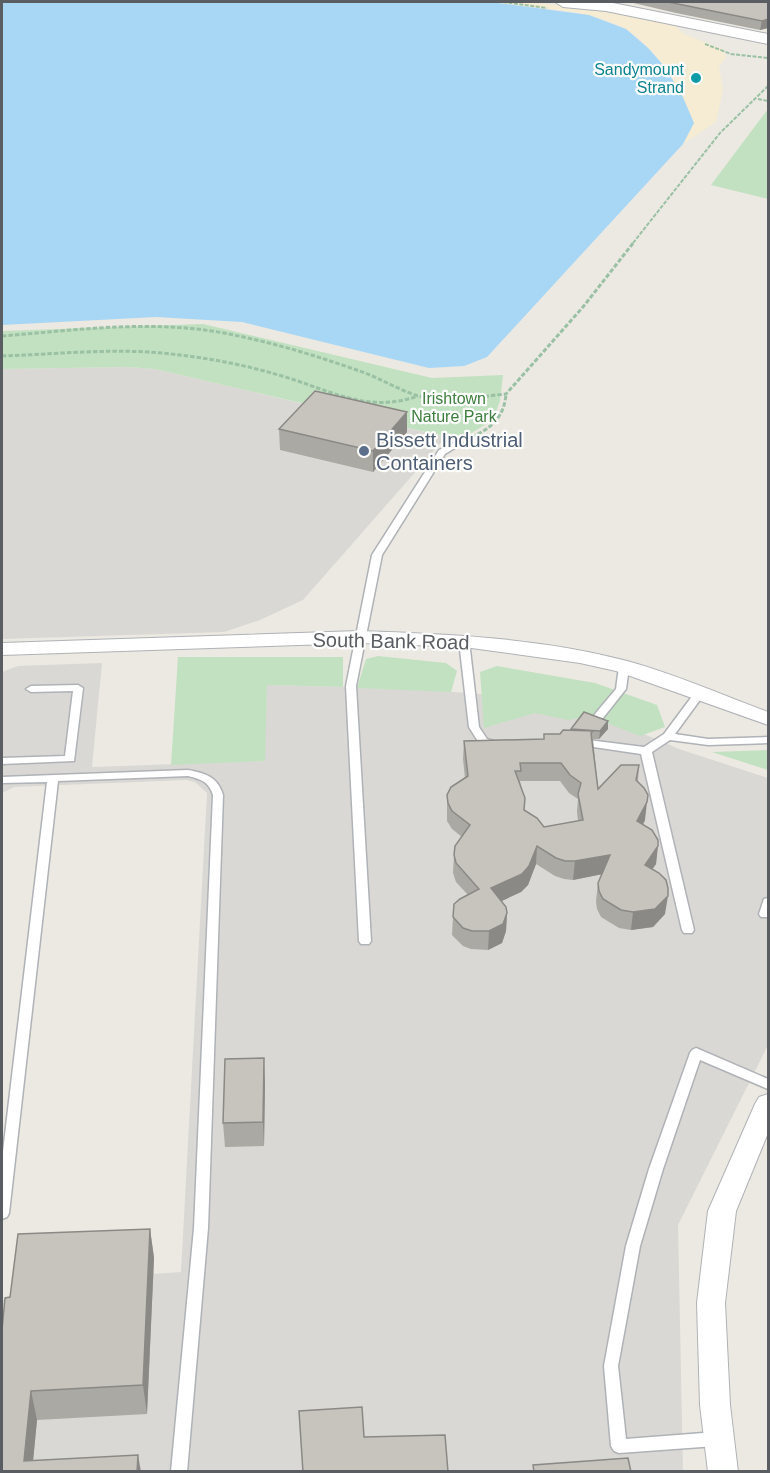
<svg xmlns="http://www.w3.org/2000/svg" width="770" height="1473" font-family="Helvetica,sans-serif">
<rect width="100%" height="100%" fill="#ebe9e2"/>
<!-- industrial -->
<g fill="#dad8d4">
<polygon points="128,367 155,369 446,437 303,600 260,620 224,632 2,639 2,369"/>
<polygon points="102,663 92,767 264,761 267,685 413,689 521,697 623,725 679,749 768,778 768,1045 678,1225 683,1471 2,1471 2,1300 152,1291 153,1274 181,1272 207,793 195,782 186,780 14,787 2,793 2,672 18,666"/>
</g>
<!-- green -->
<g fill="#c2e1c1">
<polygon points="768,109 768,199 711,185"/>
<polygon points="203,324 432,378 503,375 500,401 493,420 460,440 155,369 128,367 2,369 2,331"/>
<polygon points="378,656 446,663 457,671 451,692 357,688 366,659"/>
<polygon points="178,657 343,657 343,687 267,685 265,761 171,765"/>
<polygon points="497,666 595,683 657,705 665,727 640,736 589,716 568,720 535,713 484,728 480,672"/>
<polygon points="768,750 768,770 712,752"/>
</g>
<!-- sand -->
<path fill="#f5ecd3" d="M491,2C552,1 615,13 675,25L682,33L722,49L726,58L719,66L723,90L716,122L683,144L694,123C679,88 660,51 627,30C596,10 529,7 491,2Z"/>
<!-- water -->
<polygon fill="#a8d6f5" points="2,2 491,2 589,15 626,29 648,48 664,66 682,95 694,123 683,144 487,357 464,366 429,368 242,322 156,317 2,325"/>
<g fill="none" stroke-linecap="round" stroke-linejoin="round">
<defs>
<g id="service">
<polygon points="454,443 458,446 445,454 382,555 356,686 371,941 369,944 361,944 359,941 346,686 372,555 439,450"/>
<polygon points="464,638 469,641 479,727 487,739 500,743 501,745 500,747 496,748 479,743 469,727 459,641"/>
<polygon points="624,664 629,667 626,689 603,718 595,718 594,716 595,714 616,689 619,667"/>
<polygon points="78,685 83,688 74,761 2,764 2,758 65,756 73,691 31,692 26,689 31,686"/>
<polygon points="700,690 705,693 675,734 708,739 768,737 768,743 708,745 670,740 652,752 694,930 692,933 684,933 682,930 641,754 580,745 575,742 580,739 644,747 664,734 696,691"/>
<path d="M188,770C205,773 218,777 223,795L208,1228L187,1472H171L194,1228L213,795C209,782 201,779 188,776L58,781L9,1213L7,1217L2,1219V1160L47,782L2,783V777Z"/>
<polygon points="768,898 768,917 761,917 759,914 764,899"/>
<polygon points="696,1048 768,1079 768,1089 700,1060 663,1169 640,1246 618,1366 626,1439 716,1432 721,1434 724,1439 721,1444 716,1446 619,1453 614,1451 611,1446 604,1366 626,1246 649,1169 690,1053 692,1050"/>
</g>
<g id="minor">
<path d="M360,631C448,634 541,638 627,661C675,674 722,695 768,712V725L616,671L580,663L464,647L360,643L2,655V643Z"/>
<polygon points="768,1094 768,1133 736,1211 725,1303 730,1405 738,1472 708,1472 700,1405 697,1303 708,1211 755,1104 759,1097"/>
</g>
<polygon id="secondary" points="555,2 608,2 768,34 768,44 606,11 563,7"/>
</defs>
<!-- service casing -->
<use href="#service" stroke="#afb2b6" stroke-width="3"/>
<!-- minor casing -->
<use href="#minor" stroke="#afb2b6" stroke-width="2"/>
<!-- secondary casing -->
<use href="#secondary" stroke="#aeb1b6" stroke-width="2"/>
<!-- path-far1 -->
<g stroke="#9ac1a4" stroke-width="2" stroke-dasharray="4 1.5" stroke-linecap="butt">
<polyline points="503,2 547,8"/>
<polyline points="705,44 731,54 768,58"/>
<polyline points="758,99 768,101"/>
<polyline points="633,243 720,133 768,86"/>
</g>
<!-- path -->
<g stroke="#9ac1a4" stroke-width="3" stroke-dasharray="4.5 2" stroke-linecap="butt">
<path d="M2,336C77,330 154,319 229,334C275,343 321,357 365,373C388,382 409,396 433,399C457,402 482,396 506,394L583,307L634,242"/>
<path d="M2,356C61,354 121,347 180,355C214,359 249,366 282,376C330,390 367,414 418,396"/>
<path d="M466,440C488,430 504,420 506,394"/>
</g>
<!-- service -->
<use href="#service" fill="#fff" fill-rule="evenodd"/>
<!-- minor -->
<use href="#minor" fill="#fff" fill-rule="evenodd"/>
<!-- secondary -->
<use href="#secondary" fill="#fff" fill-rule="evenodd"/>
</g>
<!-- wall -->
<g fill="#aba9a3" fill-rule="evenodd">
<polygon points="629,2 768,2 768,28 760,30 676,13"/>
<polygon points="407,412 407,432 373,472 280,450 279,429"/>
<path d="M608,721V729L599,739H593L598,789L639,765L638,782L645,820L643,825L658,840L656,864L652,869L665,914L653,927L631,930L619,928L601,917L597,909L596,901L598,883L602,874L573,880L564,879L555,876L536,864L528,885L521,892L501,901L507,913L506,931L502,943L488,950L471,949L463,946L452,935L453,917L468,895L456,882L453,873L454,855L462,837L452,829L447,821V795L465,778L463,759L464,741L544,739V734H560L571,730V729ZM520,781H560L569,793L578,799L577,811L578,821L544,827L525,811Z"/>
<polygon points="265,1082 264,1146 225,1147 223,1123"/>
<polygon points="150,1229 154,1258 147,1414 37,1420 33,1460 2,1472 10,1297"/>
</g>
<!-- shaded-wall -->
<g fill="#8b8985">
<polygon points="768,19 768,28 760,30 762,21"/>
<polygon points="407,412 407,432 373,472 373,451"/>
<polygon points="608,721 608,729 599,739 600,731"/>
<polygon points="647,802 645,820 635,839 637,821"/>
<polygon points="537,846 536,864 528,885 521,892 491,906 491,888"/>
<polygon points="658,846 656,864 643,883 645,865"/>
<polygon points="610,855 608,873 573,880 575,861"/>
<polygon points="668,896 665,914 653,927 631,930 633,912"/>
<polygon points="507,913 506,931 502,943 488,950 489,931"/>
<polygon points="264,1058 265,1082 264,1146 263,1122"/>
<polygon points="150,1229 154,1258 147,1414 143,1385"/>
<polygon points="31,1391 37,1420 32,1472 24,1461"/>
<polygon points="138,1455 141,1472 137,1472"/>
</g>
<!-- building -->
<g fill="#c7c4be" stroke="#8b8985" stroke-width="1.5" fill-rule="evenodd">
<polygon points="668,2 768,2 768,19 762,21"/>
<polygon points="315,391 407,412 373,451 279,429"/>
<polygon points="584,712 608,721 600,731 571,729"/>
<path d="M563,730L593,731L591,733L598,789L621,765H639L636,780L644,788L648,795L647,802L637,821L652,830L658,840V846L645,865L659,873L666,880L668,888V896L655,909L633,912L621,910L603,899L599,891L598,883L610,855L575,861H565L556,858L537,846L529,866L522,874L491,888L506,907L507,913L503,924L489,931H472L463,928L453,917L454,904L460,899L479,889L456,863L454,855L455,846L470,825L452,811L448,803L447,795L451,787L468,776L464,741L544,739V734H560ZM520,763H561L570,775L581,783L578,794L583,820L544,827L537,818L524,810L525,798L515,771H521Z"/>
<polygon points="264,1058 263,1122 223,1123 225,1059"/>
<polygon points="150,1229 143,1385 31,1391 24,1461 138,1455 137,1472 2,1472 2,1330 5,1298 10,1297 18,1234"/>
<polygon points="362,1407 364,1437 445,1435 448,1472 303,1472 299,1411"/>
<polygon points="628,1458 631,1472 534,1472 533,1465"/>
</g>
<!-- markers -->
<circle fill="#0f9aa8" stroke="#fff" stroke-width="2" cx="696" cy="78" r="6"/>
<circle fill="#5c6f8a" stroke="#fff" stroke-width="2" cx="364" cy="451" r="6"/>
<g text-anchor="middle" stroke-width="4.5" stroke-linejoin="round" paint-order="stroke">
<!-- far-culture labels -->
<g font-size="16" fill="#0d838f" stroke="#fff" text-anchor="end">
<text x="684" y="75">Sandymount<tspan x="684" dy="18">Strand</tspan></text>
</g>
<!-- far-park labels -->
<g font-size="16" fill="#3d7d3e" stroke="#fff">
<text x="454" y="404">Irishtown<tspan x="454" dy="18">Nature Park</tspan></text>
</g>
<!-- service labels -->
<g font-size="20" fill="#4e5e75" stroke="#fff" text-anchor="start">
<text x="376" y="447">Bissett Industrial<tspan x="376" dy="23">Containers</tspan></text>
</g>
<!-- street labels -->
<g font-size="20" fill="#5a5d61" stroke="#fff">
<text transform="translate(391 641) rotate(1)" y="7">South Bank Road</text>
</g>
</g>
<!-- border -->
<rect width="770" height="1473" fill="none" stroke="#5a5d61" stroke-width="6"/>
</svg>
